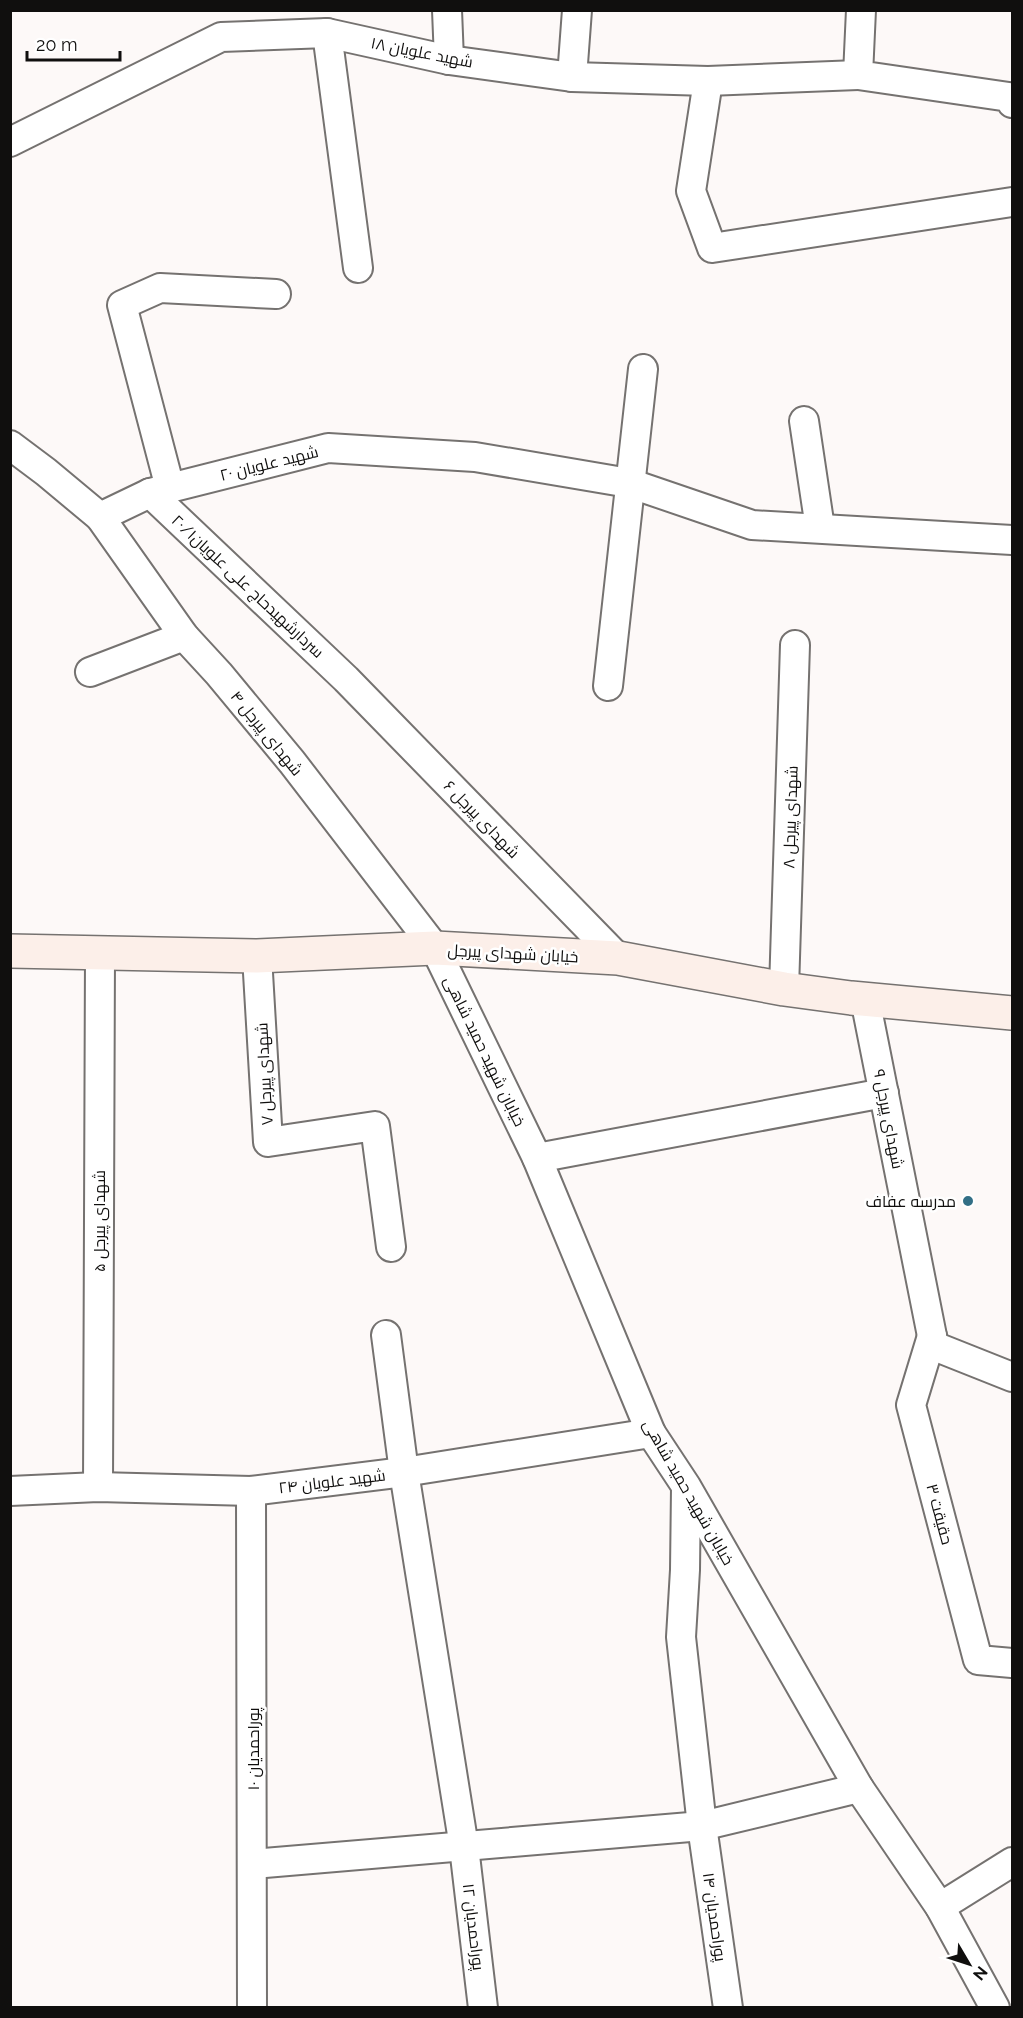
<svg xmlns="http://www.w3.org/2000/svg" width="1023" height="2018" font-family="Raleway,Cairo,sans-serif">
<rect width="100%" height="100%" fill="#fdf9f8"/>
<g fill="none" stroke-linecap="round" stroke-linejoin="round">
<defs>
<g id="minor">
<polyline points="447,10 449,60"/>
<polyline points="861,10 858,75 1009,97 1012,103"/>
<polyline points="327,33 358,268"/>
<polyline points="572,77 577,10"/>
<polyline points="708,81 691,191 712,248 1012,202"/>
<polyline points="10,142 221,37 327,33 449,60 572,77 708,81 858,75"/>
<polyline points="804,421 820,528"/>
<polyline points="10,445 46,472 100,517 150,493 328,448 475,457 629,483 752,525 1012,540"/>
<polyline points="170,488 122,305 160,288 276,294"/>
<polyline points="150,493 346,679 618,958"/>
<polyline points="100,517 184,636 219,674 292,762 435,948 537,1158 651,1433 686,1486 859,1788 940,1907 995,2008"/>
<polyline points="90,672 184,636"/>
<polyline points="608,686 643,369"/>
<polyline points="257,956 268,1142 375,1126 391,1247"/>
<polyline points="784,989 795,645"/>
<polyline points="865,999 934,1346 1012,1377"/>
<polyline points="537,1158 884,1093"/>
<polyline points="386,1335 404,1472 464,1847 483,2008"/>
<polyline points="932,1336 911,1405 978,1660 1012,1663"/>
<polyline points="98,1487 100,954"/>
<polyline points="686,1488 685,1570 681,1637 702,1826 728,2008"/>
<polyline points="10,1491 98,1487 251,1491 404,1472 651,1433"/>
<polyline points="251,1491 252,2008"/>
<polyline points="253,1864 702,1826 859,1788"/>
<polyline points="940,1907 1012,1862"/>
</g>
<polyline id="secondary" points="10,951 257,956 435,948 618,958 784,989 851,998 1012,1013"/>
</defs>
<!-- minor casing -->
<use href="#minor" stroke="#757270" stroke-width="32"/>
<!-- secondary casing -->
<use href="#secondary" stroke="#757270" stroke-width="36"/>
<!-- minor -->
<use href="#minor" stroke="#fff" stroke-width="28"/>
<!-- secondary -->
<use href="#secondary" stroke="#fcefe9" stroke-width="33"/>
</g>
<!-- markers -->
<circle fill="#326f86" stroke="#fff" stroke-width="2" cx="968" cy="1201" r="6"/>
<g text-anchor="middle" stroke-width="5" stroke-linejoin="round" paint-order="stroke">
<!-- street labels -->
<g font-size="16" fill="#100f0e" stroke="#fff">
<text transform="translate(422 52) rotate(11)" y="6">شهید علویان ۱۸</text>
<text transform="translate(269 463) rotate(-14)" y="6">شهید علویان ۲۰</text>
<text transform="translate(248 586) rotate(43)" y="6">سردارشهیدحاج علی علویان۲۰/۱</text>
<text transform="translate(267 733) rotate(51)" y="6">شهدای پیرجل ۴</text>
<text transform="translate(790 817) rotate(-88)" y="6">شهدای پیرجل ۸</text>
<text transform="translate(482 819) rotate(46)" y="6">شهدای پیرجل ۶</text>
<text transform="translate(513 953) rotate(3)" y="6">خیابان شهدای پیرجل</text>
<text transform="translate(485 1051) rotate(64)" y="6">خیابان شهید حمید شاهی</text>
<text transform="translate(264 1074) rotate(-93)" y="6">شهدای پیرجل ۷</text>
<text transform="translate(889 1119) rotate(79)" y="6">شهدای پیرجل ۹</text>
<text transform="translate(99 1221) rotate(-90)" y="6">شهدای پیرجل ۵</text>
<text transform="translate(332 1481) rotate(-7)" y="6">شهید علویان ۲۴</text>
<text transform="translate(689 1492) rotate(60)" y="6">خیابان شهید حمید شاهی</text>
<text transform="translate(940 1514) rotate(75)" y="6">حقیقت ۳</text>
<text transform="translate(253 1749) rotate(-90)" y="6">پوراحمدیان ۱۰</text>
<text transform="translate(715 1917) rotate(82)" y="6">پوراحمدیان ۱۴</text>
<text transform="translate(474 1927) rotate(83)" y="6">پوراحمدیان ۱۲</text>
</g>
<!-- poi labels -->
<g font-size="16" fill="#100f0e" stroke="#fff" text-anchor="end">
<text x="956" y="1207">مدرسه عفاف</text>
</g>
</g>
<!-- border -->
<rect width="1023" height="2018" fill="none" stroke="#100f0e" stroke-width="24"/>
<!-- north arrow -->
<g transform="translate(969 1964) rotate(129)" stroke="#ffffff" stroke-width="4.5" paint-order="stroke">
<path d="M0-4.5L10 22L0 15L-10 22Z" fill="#100f0e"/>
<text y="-9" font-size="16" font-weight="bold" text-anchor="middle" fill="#100f0e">N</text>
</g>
<!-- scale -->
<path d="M27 51v9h93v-9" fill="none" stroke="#100f0e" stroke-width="3"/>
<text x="36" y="51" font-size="18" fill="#100f0e" stroke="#ffffff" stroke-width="4.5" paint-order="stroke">20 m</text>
</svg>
